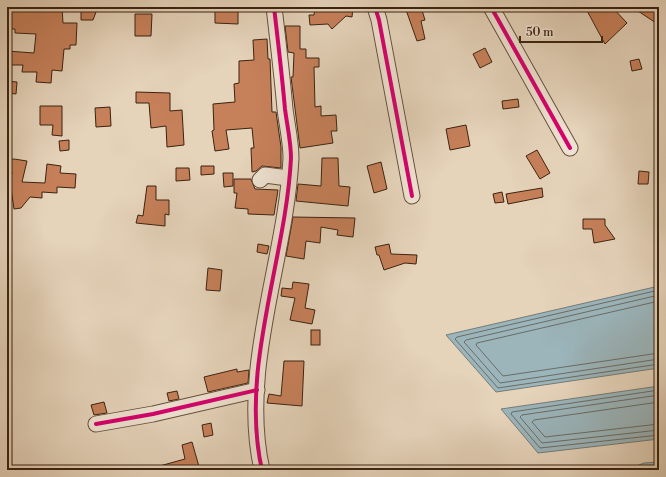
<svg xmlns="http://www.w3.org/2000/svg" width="666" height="477" font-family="'Libre Bodoni',serif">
<rect width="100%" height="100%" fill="#e5d3ba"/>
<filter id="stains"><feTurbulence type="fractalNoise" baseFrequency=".005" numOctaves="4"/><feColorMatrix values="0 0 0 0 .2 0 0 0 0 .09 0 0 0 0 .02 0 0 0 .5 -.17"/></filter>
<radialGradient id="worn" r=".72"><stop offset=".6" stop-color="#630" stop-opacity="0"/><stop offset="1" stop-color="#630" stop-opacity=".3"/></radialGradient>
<!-- water -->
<g fill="#9bb5bb" stroke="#757b77">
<polygon points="659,286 659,368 496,392 446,335"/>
<polygon points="659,386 659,439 538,453 501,409"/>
<polygon points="659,462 659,470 626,470 644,463"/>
</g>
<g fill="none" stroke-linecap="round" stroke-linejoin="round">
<!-- shore -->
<g stroke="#6b6c66" stroke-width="1">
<polyline points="659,290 457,337 455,339 498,388 659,364"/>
<polyline points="659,295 466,340 464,342 500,383 659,359"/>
<polyline points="659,301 477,343 476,345 503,376 659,353"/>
<polyline points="659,390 512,412 511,414 540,448 659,435"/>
<polyline points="659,395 522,415 520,417 542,443 659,430"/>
<polyline points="659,402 534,420 532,422 545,437 659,424"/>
</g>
</g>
<!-- building -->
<g fill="#c6805a" stroke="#3b2311">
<polygon points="7,7 53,8 62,7 63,23 77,23 76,45 70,45 70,49 64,49 62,71 52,70 51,83 36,82 37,72 22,72 23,65 7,65 7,51 34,53 36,34 15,33 15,29 7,29"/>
<polygon points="81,7 92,7 96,12 93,20 81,20"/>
<polygon points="315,7 353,7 352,17 346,16 332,29 328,24 310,25 309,15 314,15"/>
<polygon points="405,7 421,7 425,20 421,21 425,39 417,41"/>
<polygon points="585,7 612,7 627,23 605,44"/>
<polygon points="632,7 659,7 659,25"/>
<polygon points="215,9 238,9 238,24 215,23"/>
<polygon points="135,14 152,14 151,36 135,36"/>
<polygon points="285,26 300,26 300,49 306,49 306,58 319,58 319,67 314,67 315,107 321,106 321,116 336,115 337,131 331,131 333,143 300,148 291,77 293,77 294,53 288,52"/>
<polygon points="267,39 268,59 270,59 272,112 276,112 281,147 281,168 262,166 256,171 252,172 251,148 254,148 252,128 226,130 229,149 215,151 212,131 214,130 213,104 235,102 234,84 239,83 239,61 254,60 253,40"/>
<polygon points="485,48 492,62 480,68 473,54"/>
<polygon points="639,59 642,69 632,71 630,61"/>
<polygon points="7,81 17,82 16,94 7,93"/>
<polygon points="136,92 170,93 170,111 182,110 184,145 167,147 166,126 151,128 149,103 136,103"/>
<polygon points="518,99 519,107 503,109 502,101"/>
<polygon points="40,106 62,106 62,136 52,135 53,125 40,125"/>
<polygon points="110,107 111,126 96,127 95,108"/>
<polygon points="466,125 470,146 450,150 446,129"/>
<polygon points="69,140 69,150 60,151 59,141"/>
<polygon points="537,150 550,173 540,179 526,156"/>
<polygon points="322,158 338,158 339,186 350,187 348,206 296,201 298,184 321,186"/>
<polygon points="14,159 27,161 22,182 45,183 47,164 61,166 60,173 76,174 75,188 57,187 57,193 42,192 42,198 30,197 21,208 14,209 10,182 12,172 7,172 7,160"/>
<polygon points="381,162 387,189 374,193 367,166"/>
<polygon points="201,166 214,166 214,174 201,175"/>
<polygon points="176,168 189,168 190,180 176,181"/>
<polygon points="639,171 649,172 648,184 638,184"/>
<polygon points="223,173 233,173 233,186 224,187"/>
<polygon points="234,179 251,179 255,189 278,190 274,215 248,214 248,209 235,208 237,193 234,193"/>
<polygon points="147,186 156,186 156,200 169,200 169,215 165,214 165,226 136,223 138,215 143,216"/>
<polygon points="542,188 543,197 508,204 506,194"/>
<polygon points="502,192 504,202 495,203 493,194"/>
<polygon points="293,217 355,218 353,237 337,235 338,230 321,227 320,243 306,241 304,259 286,256"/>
<polygon points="583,219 605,219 605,225 615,239 594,243 592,229 583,229"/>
<polygon points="258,244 269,246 267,254 257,252"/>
<polygon points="389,244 391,254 417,255 416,264 405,263 384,270 379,255 377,255 375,247"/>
<polygon points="208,268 222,270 220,291 206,290"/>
<polygon points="293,282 309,284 305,308 315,310 312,324 290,320 295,298 281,296 282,288 292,289"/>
<rect x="311" y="330" width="9" height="15"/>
<polygon points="284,361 304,361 302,406 267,403 269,394 281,396"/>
<polygon points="237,369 237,372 249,370 248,383 208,392 204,377"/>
<polygon points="177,391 179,399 169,401 167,393"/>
<polygon points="104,402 107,413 94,415 91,405"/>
<polygon points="211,423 213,435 204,437 202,425"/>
<polygon points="192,442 200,470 156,470 156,467 185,459 182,445"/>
</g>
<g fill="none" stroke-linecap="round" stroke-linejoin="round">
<defs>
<g id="minor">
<polyline points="375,7 379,20 412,196"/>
<polyline points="491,7 570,148"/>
<polyline points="260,180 265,175 288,178"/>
<polyline points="96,424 153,414 257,390"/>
<path d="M262,470C239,368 286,260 291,158C291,142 287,125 285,109C282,75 278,41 274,7"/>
</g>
</defs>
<!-- minor casing -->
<use href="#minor" stroke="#664f3b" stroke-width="17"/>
<!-- minor -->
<use href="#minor" stroke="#eee2d2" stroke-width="15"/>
<defs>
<g id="cycleway">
<polyline points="375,7 379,20 412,196"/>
<polyline points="491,7 570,148"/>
<polyline points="96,424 153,414 257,390"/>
<path d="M262,470C239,368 286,260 291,158C291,142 287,125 285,109C282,75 278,41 274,7"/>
</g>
</defs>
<!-- cycleway casing -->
<use href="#cycleway" stroke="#eee2d2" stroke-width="6"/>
<!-- cycleway -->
<use href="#cycleway" stroke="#d6006c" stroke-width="4"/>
</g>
<!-- margin -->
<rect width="666" height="477" fill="none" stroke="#e5d3ba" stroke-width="24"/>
<rect x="8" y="8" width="650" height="461" fill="none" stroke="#3b2311" stroke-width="2"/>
<rect x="12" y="12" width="642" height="453" fill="none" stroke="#3b2311"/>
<!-- scale -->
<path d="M520 36v6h82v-6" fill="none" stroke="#3b2311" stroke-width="2"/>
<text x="526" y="36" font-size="12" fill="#3b2311" stroke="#eee2d2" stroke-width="3" paint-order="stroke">50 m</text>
<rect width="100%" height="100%" filter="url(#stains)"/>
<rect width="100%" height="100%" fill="url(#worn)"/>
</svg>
